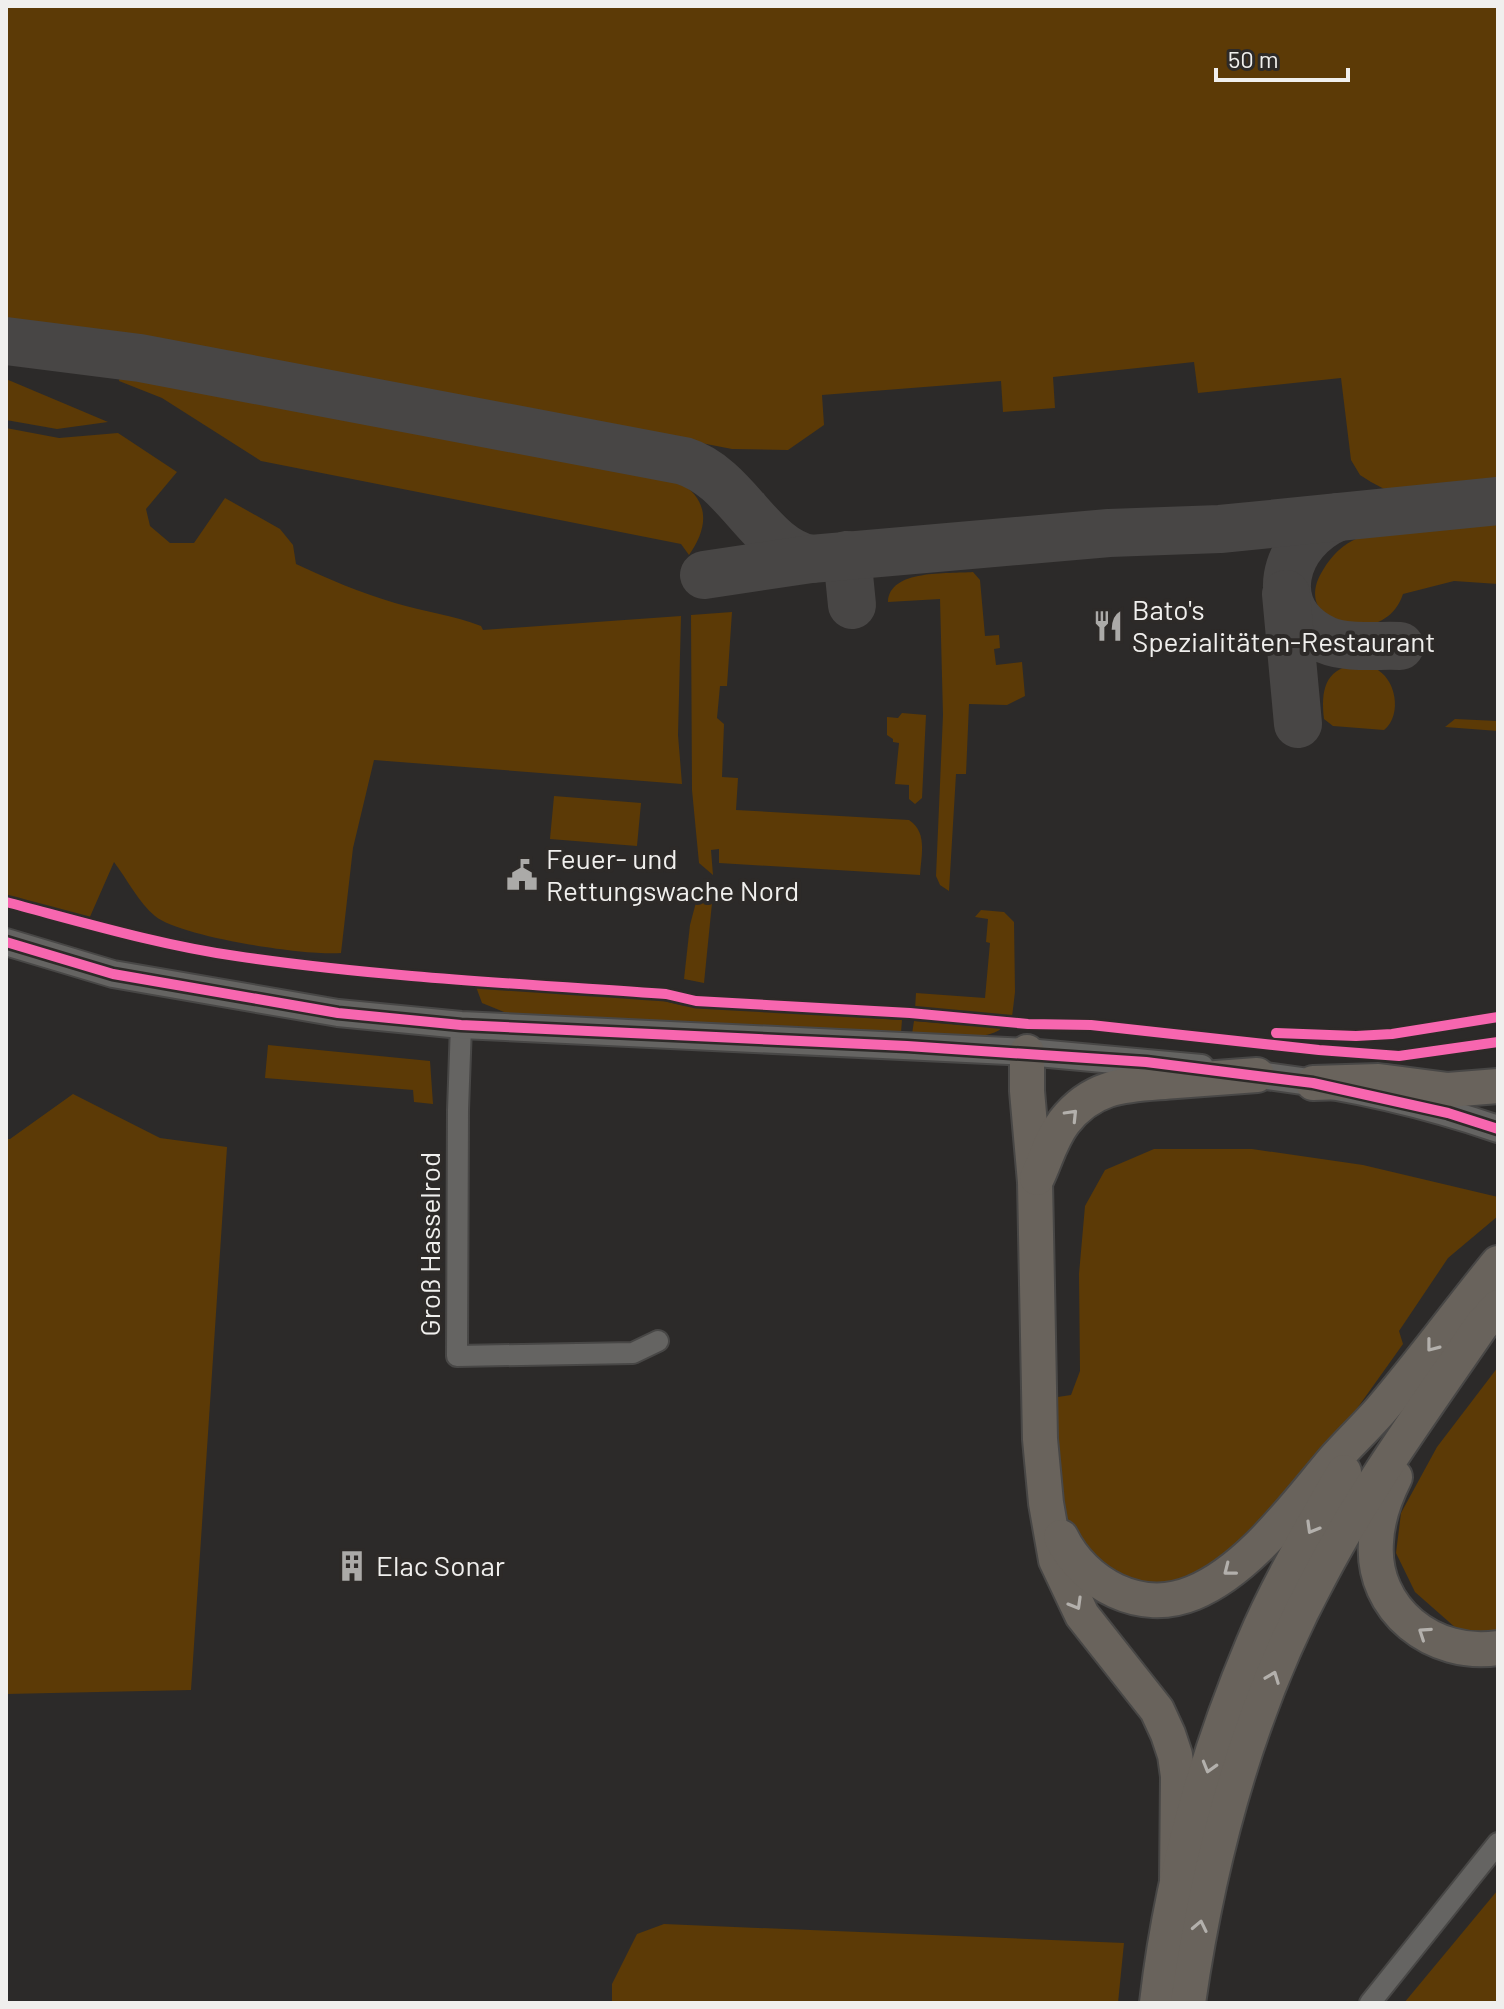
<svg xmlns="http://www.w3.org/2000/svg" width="1504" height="2009" font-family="Barlow,sans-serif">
<rect width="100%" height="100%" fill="#2c2a29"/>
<!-- green -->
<g fill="#5c3a06">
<polygon points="6,6 1498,6 1498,480 1388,491 1371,482 1360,475 1351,460 1341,378 1198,393 1194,362 1053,377 1055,408 1003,412 1001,381 822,395 824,425 788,450 732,449 376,380 95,330 6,324"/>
<path d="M120,374L678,481C710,500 709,527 689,555L681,544L261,461L162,398L119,381Z"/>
<polygon points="6,379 108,422 57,429 6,420"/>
<path d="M6,428L59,438L118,433L177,472L146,509L150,526L170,543H194L225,498L280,529L293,545L296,564C328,579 361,593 395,603C424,612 453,615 481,626L483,630L681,616L678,735L682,784L374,760L353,848L341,953C306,956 180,937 155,916C139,903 127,879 114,862L89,919L6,897Z"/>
<path d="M1498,520V584L1454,581L1403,594C1385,651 1287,626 1323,570C1332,555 1342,545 1358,538C1375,530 1395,530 1413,529C1441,526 1470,523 1498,520Z"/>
<path d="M973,572L980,580L985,636L999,635L1000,648L994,649L996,665L1022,662L1025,696L1007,705L969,704L966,774H956L949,891L940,885L936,876L943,715L940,599L888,602C889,569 948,574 973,572Z"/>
<path d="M732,612L727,686H720L717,718L724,724L722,777L738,778L736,810L909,820C928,832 921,856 920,875L719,863V849L711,850L713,875L699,863L692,790L691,615Z"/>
<path d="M1355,664C1361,665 1369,665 1374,668C1396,677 1403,715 1384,730L1333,726L1324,719C1321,691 1324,670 1355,664Z"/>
<polygon points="902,713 926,715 922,798 915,804 909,799 909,785 895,784 899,743 893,742 893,739 887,735 887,717 898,718"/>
<polygon points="1455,719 1498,721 1498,731 1445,727"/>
<polygon points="554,796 641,803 637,846 550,839"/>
<polygon points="699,891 713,893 704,983 684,979 690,925"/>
<polygon points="981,910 1004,912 1014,922 1015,992 1012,1017 915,1009 916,993 985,998 990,943 986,942 988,919 975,917"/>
<polygon points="475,984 655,999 685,1006 902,1020 901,1033 509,1014 482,1003"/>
<path d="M914,1021L1002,1028C984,1043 936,1035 912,1034Z"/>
<polygon points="268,1045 430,1061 433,1104 414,1102 413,1090 265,1078"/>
<polygon points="73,1094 160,1138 227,1147 191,1690 6,1694 6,1139 10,1139"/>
<polygon points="1154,1149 1252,1149 1363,1165 1498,1197 1498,1216 1448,1258 1399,1331 1403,1344 1336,1438 1233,1556 1164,1590 1104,1575 1067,1533 1056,1498 1051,1398 1071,1395 1080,1371 1079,1274 1085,1206 1105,1170"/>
<polygon points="1498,1367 1498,1631 1494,1633 1457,1629 1415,1592 1396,1553 1401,1513 1437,1447"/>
<polygon points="1498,1890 1498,2003 1404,2003 1492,1897"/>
<polygon points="664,1924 1124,1943 1118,2003 612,2003 612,1984 637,1934"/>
</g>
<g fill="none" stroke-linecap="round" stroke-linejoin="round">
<!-- taxiway -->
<g stroke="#484645" stroke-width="48">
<path d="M6,341L140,358L684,461C738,478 760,550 811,559"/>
<path d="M1338,517C1283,540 1263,611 1326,640C1347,649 1377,645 1400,646"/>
<polyline points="847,555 852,605"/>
<polyline points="704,575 811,559 1109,533 1220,529 1498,501"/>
<polyline points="1286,594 1298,724"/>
</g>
<defs>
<g id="minor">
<polyline points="461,1025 458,1110 457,1356 633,1353 658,1341"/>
<polyline points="1370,2003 1498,1843"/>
</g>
<g id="tertiary">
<polyline points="6,942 113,974 338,1013 461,1025 1027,1052 1201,1068"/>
<path d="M1240,1073C1326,1082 1416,1101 1498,1129"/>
</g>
<g id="trunk">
<polyline points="1027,1052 1027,1091 1035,1182 1040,1439 1046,1503 1056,1560 1082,1615 1157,1710 1168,1734 1175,1755 1178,1776 1177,1884"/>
<polyline points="1313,1083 1379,1081 1448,1090 1498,1086"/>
<path d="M1037,1178C1046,1159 1051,1139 1064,1122C1095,1082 1131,1085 1176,1081C1203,1079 1230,1077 1257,1075"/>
<path d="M1395,1477C1385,1497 1377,1519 1376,1542C1371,1610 1434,1658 1498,1648"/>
<path d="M1061,1537C1084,1584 1140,1615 1193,1593C1249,1570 1295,1506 1334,1460C1349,1443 1365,1428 1380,1411C1421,1363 1458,1312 1498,1263"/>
<path d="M1157,2003C1171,1880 1205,1758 1253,1644C1278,1584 1312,1528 1344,1472"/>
<path d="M1188,2003C1209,1856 1249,1707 1320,1576C1366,1488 1425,1408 1481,1326L1498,1307"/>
</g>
</defs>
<!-- minor casing -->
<use href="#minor" stroke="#484746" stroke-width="24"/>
<!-- tertiary casing -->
<use href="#tertiary" stroke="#484746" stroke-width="30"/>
<!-- trunk casing -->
<use href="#trunk" stroke="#484746" stroke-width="38"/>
<!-- minor -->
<use href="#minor" stroke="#656462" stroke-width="20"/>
<!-- tertiary -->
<use href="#tertiary" stroke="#656462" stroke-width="26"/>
<!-- trunk -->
<use href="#trunk" stroke="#69635c" stroke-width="34"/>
<defs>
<g id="cycleway">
<path d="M6,902C82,922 159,945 236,956C378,977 523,984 666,994L696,1001L910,1013L1028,1024L1091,1025L1319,1050L1399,1056L1498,1042"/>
<polyline points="6,942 113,974 338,1013 461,1025 907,1046 1146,1062 1313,1083 1448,1113 1498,1129"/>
<polyline points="1276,1033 1356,1036 1392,1034 1498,1017"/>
</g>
</defs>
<!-- cycleway casing -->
<use href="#cycleway" stroke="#2d2a28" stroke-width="15"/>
<!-- cycleway -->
<use href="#cycleway" stroke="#f766af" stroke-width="10"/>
</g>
<!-- one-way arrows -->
<defs><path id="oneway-chevron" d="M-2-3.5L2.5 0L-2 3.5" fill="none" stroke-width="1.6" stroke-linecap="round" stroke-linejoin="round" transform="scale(2)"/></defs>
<g stroke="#b3b0ac">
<use href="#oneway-chevron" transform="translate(1072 1115) rotate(-46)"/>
<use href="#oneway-chevron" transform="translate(1432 1346) rotate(128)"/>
<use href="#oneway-chevron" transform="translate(1312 1528) rotate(120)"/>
<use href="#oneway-chevron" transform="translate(1229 1570) rotate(142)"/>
<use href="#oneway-chevron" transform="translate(1076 1604) rotate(60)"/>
<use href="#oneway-chevron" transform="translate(1424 1633) rotate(-146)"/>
<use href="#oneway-chevron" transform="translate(1273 1677) rotate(-69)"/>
<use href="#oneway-chevron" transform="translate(1209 1767) rotate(106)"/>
<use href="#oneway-chevron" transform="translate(1200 1926) rotate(-78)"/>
</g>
<!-- icons -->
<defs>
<symbol id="restaurant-bare" viewBox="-9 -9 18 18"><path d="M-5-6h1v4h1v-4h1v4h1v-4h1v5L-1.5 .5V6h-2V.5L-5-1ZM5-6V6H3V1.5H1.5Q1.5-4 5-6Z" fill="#abaaa8" stroke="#2d2a28" stroke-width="2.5" paint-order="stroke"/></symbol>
<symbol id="civic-bare" viewBox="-9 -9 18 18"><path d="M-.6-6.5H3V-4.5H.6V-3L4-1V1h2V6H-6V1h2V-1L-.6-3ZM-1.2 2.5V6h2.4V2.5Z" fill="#abaaa8" stroke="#2d2a28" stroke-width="2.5" paint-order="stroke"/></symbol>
<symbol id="building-bare" viewBox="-9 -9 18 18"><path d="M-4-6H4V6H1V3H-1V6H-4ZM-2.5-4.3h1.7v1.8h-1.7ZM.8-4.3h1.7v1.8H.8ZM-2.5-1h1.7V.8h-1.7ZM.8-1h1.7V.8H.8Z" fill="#abaaa8" stroke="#2d2a28" stroke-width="2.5" paint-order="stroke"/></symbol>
</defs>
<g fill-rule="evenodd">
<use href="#restaurant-bare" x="1086" y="604" width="44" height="44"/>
<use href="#civic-bare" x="500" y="853" width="44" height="44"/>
<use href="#building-bare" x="330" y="1544" width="44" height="44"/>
</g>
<g text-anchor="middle" stroke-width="8" stroke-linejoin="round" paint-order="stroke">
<!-- poi labels -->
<g font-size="28" fill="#f0efed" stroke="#2d2a28" text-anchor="start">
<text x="1132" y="620">Bato's<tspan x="1132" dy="32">Spezialitäten-Restaurant</tspan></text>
<text x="546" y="869">Feuer- und<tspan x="546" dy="32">Rettungswache Nord</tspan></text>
<text x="376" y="1576">Elac Sonar</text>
</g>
<!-- street labels -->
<g font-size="28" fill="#f0efed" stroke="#2d2a28">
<text transform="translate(430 1244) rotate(-90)" y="10">Groß Hasselrod</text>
</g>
</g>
<!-- border -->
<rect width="1504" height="2009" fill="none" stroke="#f0efed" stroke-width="16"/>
<!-- scale -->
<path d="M1216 68v12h132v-12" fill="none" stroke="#f0efed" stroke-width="4"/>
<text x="1228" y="68" font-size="24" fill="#f0efed" stroke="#2d2a28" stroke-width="6" paint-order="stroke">50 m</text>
</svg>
